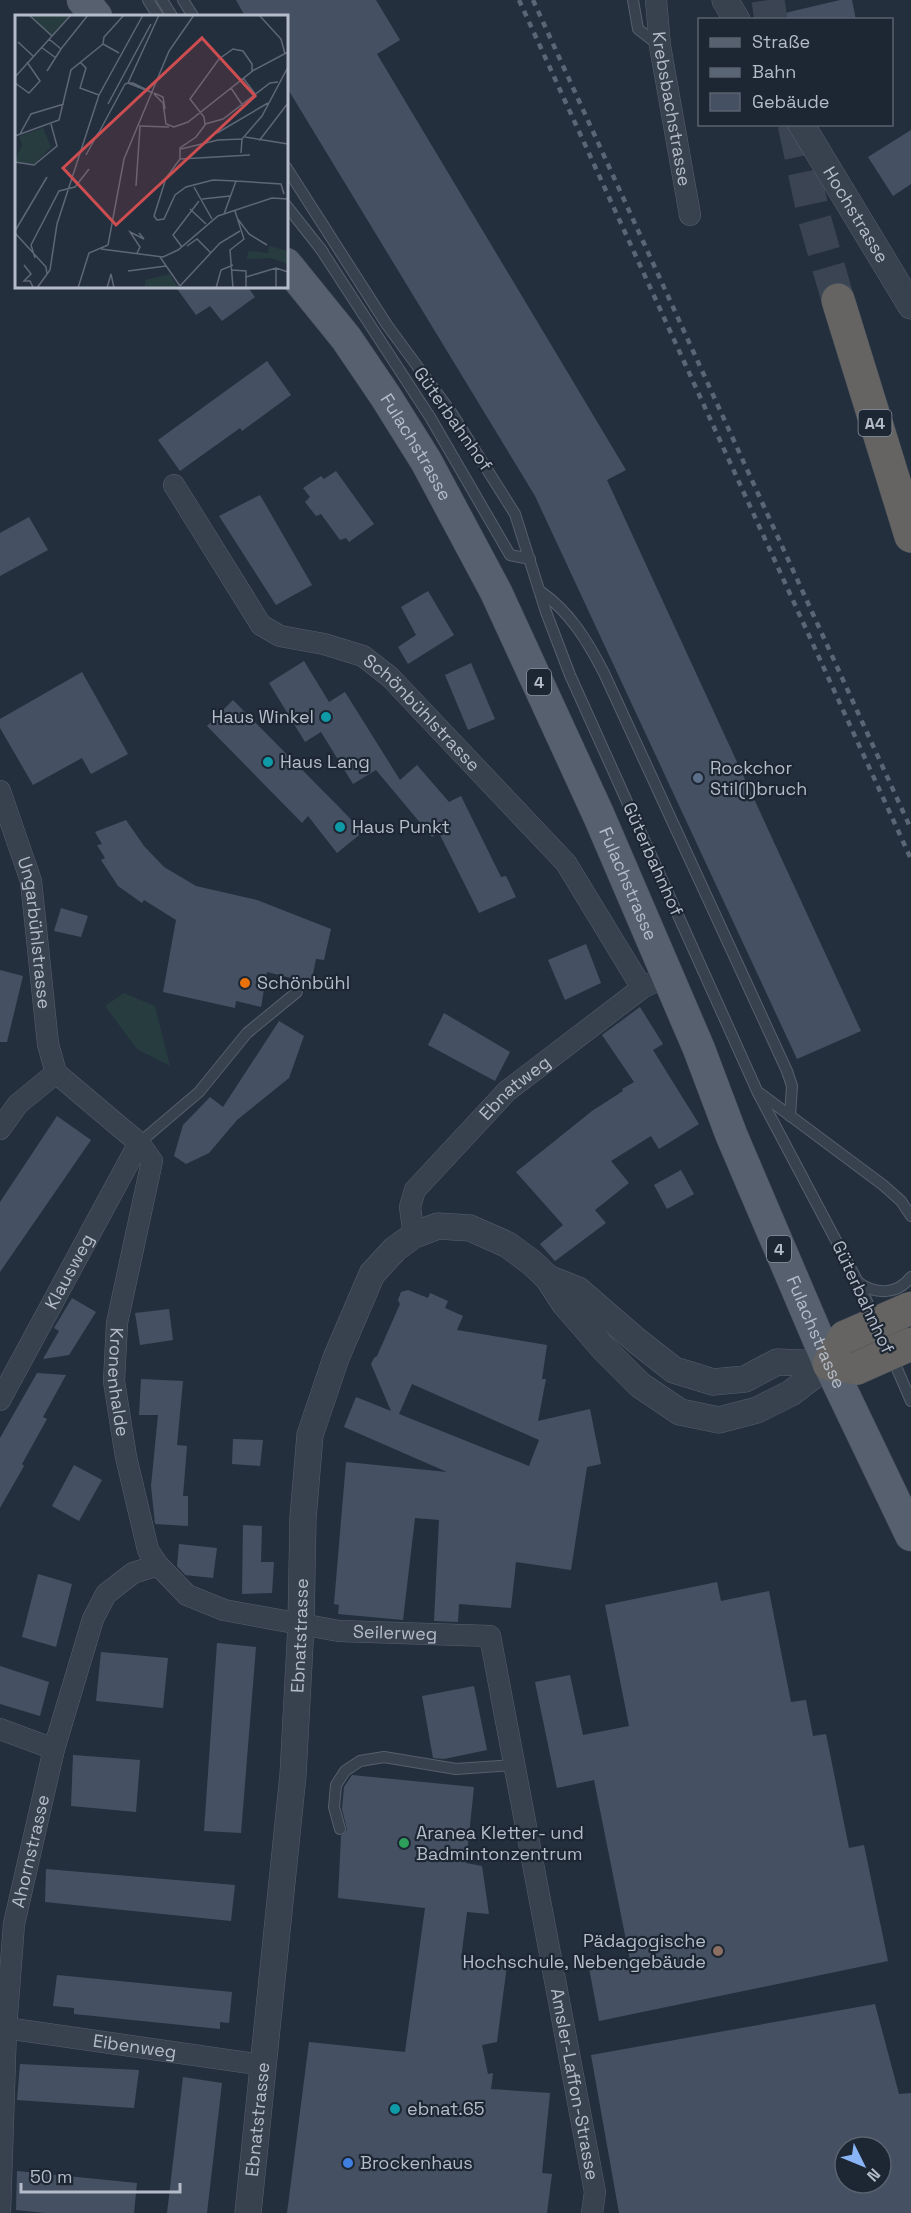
<svg xmlns="http://www.w3.org/2000/svg" width="911" height="2213" font-family="'Space Grotesk',sans-serif">
<rect width="100%" height="100%" fill="#242f3e"/>
<!-- green -->
<polygon fill="#263c3f" points="124,993 155,1006 170,1066 137,1049 105,1006"/>
<!-- building -->
<g fill="#455162" fill-rule="evenodd">
<polygon points="236,0 376,0 400,40 377,54 626,470 607,480 861,1031 797,1059 535,496 286,86 286,16 245,16"/>
<polygon points="840,0 852,0 856,20 786,20 785,13"/>
<polygon points="911,130 911,184 893,196 868,157"/>
<polygon points="175,286 247,286 255,297 222,321 210,306 196,315"/>
<polygon points="267,361 291,395 242,431 240,428 180,471 158,440"/>
<polygon points="336,471 374,524 349,542 346,538 340,540 321,514 316,516 305,502 310,497 303,488 321,476 324,479"/>
<polygon points="260,495 312,585 276,605 219,516"/>
<polygon points="29,517 48,550 0,576 0,533"/>
<polygon points="428,591 454,635 408,664 398,647 416,635 401,607"/>
<polygon points="304,661 329,702 345,692 400,780 417,765 449,802 461,796 501,877 506,876 516,897 479,913 439,833 432,837 376,770 353,784 321,732 305,742 269,683"/>
<polygon points="471,663 495,719 468,730 445,675"/>
<polygon points="82,672 128,754 91,774 82,758 33,785 0,728 0,719"/>
<polygon points="233,700 338,806 363,832 337,853 308,816 302,823 207,726"/>
<polygon points="126,820 144,846 164,867 196,886 257,900 331,929 324,960 316,959 311,983 267,972 261,1007 236,1001 235,1008 163,992 176,920 144,900 142,903 118,886 101,860 105,858 97,845 102,844 95,832"/>
<polygon points="61,908 88,916 81,937 54,931"/>
<polygon points="586,944 601,983 565,1000 548,960"/>
<polygon points="0,970 23,976 7,1042 0,1042"/>
<polygon points="640,1007 663,1044 653,1050 699,1124 659,1149 651,1136 611,1161 629,1183 595,1210 606,1223 555,1261 540,1244 563,1225 516,1172 592,1111 623,1091 622,1089 634,1082 602,1035"/>
<polygon points="444,1013 510,1052 495,1081 428,1045"/>
<polygon points="279,1021 304,1036 289,1078 237,1120 209,1153 186,1164 174,1156 183,1125 210,1097 223,1107"/>
<polygon points="57,1116 91,1140 0,1272 0,1202"/>
<polygon points="681,1170 694,1194 667,1209 654,1185"/>
<path d="M408,1290L428,1298L430,1293L448,1301L445,1308L463,1316L457,1330L547,1345L542,1379H546L538,1421L590,1409L601,1464L587,1467L571,1570L516,1562L511,1608L459,1604L458,1622L434,1621L439,1520L415,1518L403,1620L338,1614L339,1605L334,1604L346,1462L447,1472L344,1427L356,1397L391,1411L371,1364L374,1358L377,1356L400,1304L398,1300L401,1292ZM412,1384L539,1440L529,1466L399,1414Z"/>
<polygon points="72,1298 96,1312 69,1355 43,1359 59,1331 54,1328"/>
<polygon points="169,1309 173,1340 140,1345 135,1313"/>
<polygon points="37,1373 66,1375 43,1417 47,1419 22,1464 24,1466 0,1508 0,1438"/>
<polygon points="141,1379 183,1381 177,1445 187,1446 183,1496 188,1496 188,1526 155,1524 151,1486 158,1415 139,1415"/>
<polygon points="233,1439 263,1440 260,1466 232,1464"/>
<polygon points="74,1465 102,1480 79,1521 52,1506"/>
<polygon points="243,1525 262,1526 261,1562 274,1562 272,1593 242,1594"/>
<polygon points="179,1544 217,1548 213,1578 185,1575 177,1566"/>
<polygon points="38,1574 72,1584 56,1647 22,1637"/>
<polygon points="717,1582 721,1601 769,1591 791,1702 806,1700 813,1736 826,1734 849,1848 864,1845 888,1961 599,2021 589,1968 630,1960 594,1780 557,1788 535,1682 570,1675 583,1735 629,1726 605,1605"/>
<polygon points="217,1643 256,1647 241,1833 204,1831"/>
<polygon points="101,1652 168,1658 163,1708 96,1701"/>
<polygon points="0,1666 49,1682 40,1716 0,1704"/>
<polygon points="474,1686 487,1750 444,1759 433,1758 422,1696"/>
<polygon points="73,1755 140,1760 136,1812 71,1806"/>
<polygon points="352,1775 474,1787 466,1863 482,1866 489,1914 467,1912 461,1959 507,1965 497,2042 482,2045 488,2074 493,2073 491,2089 550,2093 542,2173 552,2174 547,2213 287,2213 309,2042 405,2052 425,1908 338,1898 341,1836 347,1830 342,1809 344,1787"/>
<polygon points="46,1869 235,1885 231,1921 45,1902"/>
<polygon points="57,1975 232,1992 229,2023 220,2022 220,2029 74,2014 74,2008 53,2006"/>
<path d="M875,2004L899,2094L911,2093V2213H619L591,2055ZM845,2147H881V2183H845Z"/>
<polygon points="20,2064 139,2070 134,2108 17,2100"/>
<polygon points="183,2077 222,2083 207,2213 167,2213"/>
<polygon points="17,2171 137,2183 134,2213 45,2213 16,2210"/>
</g>
<g fill="none" stroke-linecap="round" stroke-linejoin="round">
<!-- trunk-tunnel -->
<g stroke="#3a4453" stroke-width="33" stroke-dasharray="33 16" stroke-linecap="butt">
<polyline points="768,0 771,20"/>
<polyline points="794,124 814,217 838,300"/>
</g>
<defs>
<g id="service">
<polyline points="148,0 158,16"/>
<polyline points="162,0 172,16"/>
<polyline points="183,0 193,16"/>
<polyline points="633,0 638,29 660,46"/>
<polyline points="286,167 387,325 451,412 515,514 546,612 570,675 758,1093 858,1282 875,1319"/>
<polyline points="286,205 323,252"/>
<polyline points="320,248 430,417 510,555 530,559"/>
<path d="M540,591C570,612 587,640 604,673L787,1071L792,1086L790,1116"/>
<polyline points="761,1094 883,1185 901,1201 911,1216"/>
<polyline points="139,1143 199,1092 247,1033 297,992"/>
<path d="M858,1282C876,1295 897,1295 911,1277"/>
<polyline points="891,1355 911,1401"/>
<polyline points="340,1829 334,1807 336,1785 345,1771 360,1761 384,1757 456,1769 515,1765"/>
</g>
<g id="minor">
<path id="s1" d="M656,0L660,46L690,215"/>
<path id="s2" d="M174,485L261,625L280,636L324,644L363,656L390,677L566,863L642,988"/>
<path id="s3" d="M0,791L31,881L48,1044L56,1073L139,1143L152,1161L117,1323L114,1381L126,1457L148,1550L158,1565L187,1595L224,1610L339,1631L490,1636L595,2192L592,2213"/>
<polyline points="0,1129 18,1104 56,1073"/>
<path id="s4" d="M414,1235L410,1207L415,1190L507,1091L642,988L654,982"/>
<path id="s5" d="M0,1400L139,1143"/>
<polyline points="0,1729 54,1749"/>
<path id="s6" d="M6,2028L263,2065"/>
<path id="s7" d="M0,2213L6,2028L14,1924L54,1749L93,1619L106,1594L133,1573L158,1565"/>
</g>
<g id="tertiary">
<polyline points="725,0 737,20"/>
<path id="s8" d="M801,124L911,306"/>
<polyline points="548,1278 578,1290 637,1341 674,1370 713,1382 745,1379 777,1362 829,1364"/>
<path id="s9" d="M248,2213L293,1775L301,1625L303,1518L310,1435L336,1358L372,1274L395,1249L414,1235L438,1226L470,1228L508,1245L531,1262L548,1278L565,1304L604,1349L640,1385L680,1412L719,1420L757,1410L791,1393L829,1364"/>
</g>
<g id="primary">
<polyline points="83,0 96,16"/>
<path id="s10" d="M286,264L346,338L386,397L426,461L496,592L599,816L699,1049L731,1134L829,1364L911,1535"/>
</g>
<g id="trunk">
<polyline points="838,300 911,536"/>
<polyline points="845,1337 829,1364 857,1368"/>
</g>
</defs>
<!-- service casing -->
<use href="#service" stroke="#565f6c" stroke-width="12"/>
<!-- minor casing -->
<use href="#minor" stroke="#565f6c" stroke-width="22"/>
<!-- tertiary casing -->
<use href="#tertiary" stroke="#565f6c" stroke-width="27"/>
<!-- primary casing -->
<use href="#primary" stroke="#414a57" stroke-width="33"/>
<!-- trunk casing -->
<use href="#trunk" stroke="#434c59" stroke-width="34"/>
<!-- service -->
<use href="#service" stroke="#38414e" stroke-width="10"/>
<!-- minor -->
<use href="#minor" stroke="#38414e" stroke-width="21"/>
<!-- tertiary -->
<use href="#tertiary" stroke="#38414e" stroke-width="26"/>
<!-- primary -->
<use href="#primary" stroke="#56606e" stroke-width="32"/>
<!-- trunk -->
<use href="#trunk" stroke="#656462" stroke-width="33"/>
<!-- rail -->
<g stroke="#5a6575" stroke-width="4.5" stroke-dasharray="6 6" stroke-linecap="butt">
<polyline points="519,0 911,859"/>
<polyline points="533,0 911,829"/>
</g>
<defs>
<g id="trunk-bridge">
<polyline points="845,1337 911,1308"/>
<polyline points="857,1368 911,1344"/>
</g>
</defs>
<!-- trunk-bridge casing -->
<use href="#trunk-bridge" stroke="#434c59" stroke-width="34" stroke-linecap="butt"/>
<!-- trunk-bridge -->
<use href="#trunk-bridge" stroke="#656462" stroke-width="33"/>
</g>
<!-- markers -->
<g fill="#0f9aa8" stroke="#1d2633" stroke-width="2">
<circle cx="326" cy="717" r="6"/>
<circle cx="268" cy="762" r="6"/>
<circle cx="340" cy="827" r="6"/>
<circle cx="395" cy="2109" r="6"/>
</g>
<circle fill="#5c6f8a" stroke="#1d2633" stroke-width="2" cx="698" cy="778" r="6"/>
<circle fill="#e8710a" stroke="#1d2633" stroke-width="2" cx="245" cy="983" r="6"/>
<circle fill="#2e9e5b" stroke="#1d2633" stroke-width="2" cx="404" cy="1843" r="6"/>
<circle fill="#8d6e63" stroke="#1d2633" stroke-width="2" cx="718" cy="1951" r="6"/>
<circle fill="#3f7fe0" stroke="#1d2633" stroke-width="2" cx="348" cy="2163" r="6"/>
<g text-anchor="middle" stroke-width="4.5" stroke-linejoin="round" paint-order="stroke">
<!-- shield labels -->
<g fill="#1d2633" stroke="#878f9c" stroke-width="1.5">
<rect x="858.5" y="410" width="33" height="26" rx="4.5"/>
<rect x="527" y="669" width="24" height="26" rx="4.5"/>
<rect x="767" y="1236" width="24" height="26" rx="4.5"/>
</g>
<g font-size="16" font-weight="bold" fill="#b4bcc9">
<text x="875" y="429">A4</text>
<text x="539" y="688">4</text>
<text x="779" y="1255">4</text>
</g>
<!-- street labels -->
<g font-size="18" fill="#b4bcc9" stroke="#1d2633">
<text dy="6" stroke="none"><textPath href="#s1" startOffset="110">Krebsbachstrasse</textPath></text>
<text dy="6" stroke="none"><textPath href="#s8" startOffset="106">Hochstrasse</textPath></text>
<text transform="translate(453 419) rotate(55)" y="6">Güterbahnhof</text>
<text dy="6" stroke="none"><textPath href="#s10" startOffset="225">Fulachstrasse</textPath></text>
<text dy="6" stroke="none"><textPath href="#s2" startOffset="354">Schönbühlstrasse</textPath></text>
<text transform="translate(653 859) rotate(66)" y="6">Güterbahnhof</text>
<text dy="6" stroke="none"><textPath href="#s10" startOffset="711">Fulachstrasse</textPath></text>
<text dy="6" stroke="none"><textPath href="#s3" startOffset="147">Ungarbühlstrasse</textPath></text>
<text dy="6" stroke="none"><textPath href="#s4" startOffset="189">Ebnatweg</textPath></text>
<text dy="6" stroke="none"><textPath href="#s5" startOffset="146">Klausweg</textPath></text>
<text transform="translate(863 1297) rotate(65)" y="6">Güterbahnhof</text>
<text dy="6" stroke="none"><textPath href="#s10" startOffset="1197">Fulachstrasse</textPath></text>
<text dy="6" stroke="none"><textPath href="#s3" startOffset="645">Kronenhalde</textPath></text>
<text dy="6" stroke="none"><textPath href="#s3" startOffset="1089">Seilerweg</textPath></text>
<text dy="6" stroke="none"><textPath href="#s9" startOffset="580">Ebnatstrasse</textPath></text>
<text dy="6" stroke="none"><textPath href="#s7" startOffset="364">Ahornstrasse</textPath></text>
<text dy="6" stroke="none"><textPath href="#s6" startOffset="130">Eibenweg</textPath></text>
<text dy="6" stroke="none"><textPath href="#s3" startOffset="1640">Amsler-Laffon-Strasse</textPath></text>
<text dy="6" stroke="none"><textPath href="#s9" startOffset="94">Ebnatstrasse</textPath></text>
</g>
<!-- poi labels -->
<g font-size="18" fill="#b4bcc9" stroke="#1d2633" text-anchor="start">
<text x="314" y="723" text-anchor="end">Haus Winkel</text>
<text x="280" y="768">Haus Lang</text>
<text x="710" y="774">Rockchor<tspan x="710" dy="21">Stil(l)bruch</tspan></text>
<text x="352" y="833">Haus Punkt</text>
<text x="257" y="989">Schönbühl</text>
<text x="416" y="1839">Aranea Kletter- und<tspan x="416" dy="21">Badmintonzentrum</tspan></text>
<text x="706" y="1947" text-anchor="end">Pädagogische<tspan x="706" dy="21">Hochschule, Nebengebäude</tspan></text>
<text x="407" y="2115">ebnat.65</text>
<text x="360" y="2169">Brockenhaus</text>
</g>
</g>
<!-- overview -->
<g transform="translate(15 15)">
<rect width="273" height="273" fill="#242f3e"/>
<path d="M14,0H56L37,21ZM28,113L36,132L19,149L0,146L7,130L4,121ZM254,231L273,236V249L256,243L231,244L234,236L253,238ZM155,259L163,273H130V265Z" fill="#263c3f"/>
<path fill="none" stroke="#5e6776" stroke-width="1.5" d="M14,0L37,21M244,0L266,24L270,39M34,24L46,34L73,0M3,27L18,41M88,29L89,22L109,0M88,29L104,38M26,32L41,43M65,47L71,53L65,73L84,80M32,56L46,34M0,62L56,0M228,63L241,80M0,68L14,78L25,66L12,47M113,68L144,0M216,73L228,91M139,78L148,82L150,94M139,79L148,88L151,109L159,112L173,107L239,55L273,37M93,89L136,9M190,109L208,104L255,68L263,67M124,111L154,112M202,118L253,88M5,119L16,99L49,89M0,121L44,105L56,55L88,29M82,121L110,69L113,68H118L138,78L113,68M230,122L273,129M244,126L273,88M166,134L203,125L227,124M226,138L227,124L247,101L273,52M71,140L83,118M165,144L235,140M0,147L19,150L42,131L36,109M221,166L198,165L171,172L160,180L149,204L142,205L139,201L151,163L165,144V133L181,122L190,110L189,102L175,84L204,44L218,34L228,36L237,49V56M121,171L125,112M179,172L197,204M187,184L215,181M175,194L191,209M209,199L221,166L266,169L269,179M222,203L234,219L252,230M0,216L32,162M0,218L31,252L32,259M93,230L109,144L154,36L179,0M172,231L182,224L196,238M167,232L158,220L184,186M86,234L148,242L163,235L203,201L257,183L273,184M122,238L125,232L115,217L129,224L124,218M145,242L165,271M20,243L16,230L44,176L60,172L74,154M9,250L16,259L9,266H15L18,272M261,253V273M217,255L231,256V273M113,256L151,251M231,262L261,253L273,257M165,271L205,228L225,216M22,273L35,255L42,209L84,80L128,0M63,273L74,238L93,230M92,273L96,259L99,273M201,273L206,255L218,250M218,273L215,235L229,224L220,196"/>
<path fill="#ce4d50" fill-opacity="0.15" stroke="#ce4d50" stroke-width="3" d="M187,23L240,81L101,210L48,153Z"/>
<rect width="273" height="273" fill="none" stroke="#b4bcc9" stroke-width="3"/>
</g>
<!-- legend -->
<rect x="698" y="18" width="195" height="108" fill="#1d2633" stroke="#59626f" stroke-width="1.5"/>
<rect x="710" y="38" width="30" height="9" fill="#56606e" stroke="#59626f" stroke-width="1.5"/>
<text x="752" y="48" font-size="18" fill="#b4bcc9">Straße</text>
<rect x="710" y="68" width="30" height="9" fill="#5a6575" stroke="#59626f" stroke-width="1.5"/>
<text x="752" y="78" font-size="18" fill="#b4bcc9">Bahn</text>
<rect x="710" y="93" width="30" height="18" fill="#455162" stroke="#59626f" stroke-width="1.5"/>
<text x="752" y="108" font-size="18" fill="#b4bcc9">Gebäude</text>
<!-- north arrow -->
<g transform="translate(863 2165) rotate(133)"><circle r="28" fill="#1d2633" stroke="#59626f" stroke-width="1.5"/>
<path d="M0-4.5L10 22L0 15L-10 22Z" fill="#8ab4f8"/>
<text y="-9" font-size="16" font-weight="bold" text-anchor="middle" fill="#b4bcc9">N</text>
</g>
<!-- scale -->
<path d="M21 2183v9h159v-9" fill="none" stroke="#b4bcc9" stroke-width="3"/>
<text x="30" y="2183" font-size="18" fill="#b4bcc9" stroke="#1d2633" stroke-width="4.5" paint-order="stroke">50 m</text>
</svg>
